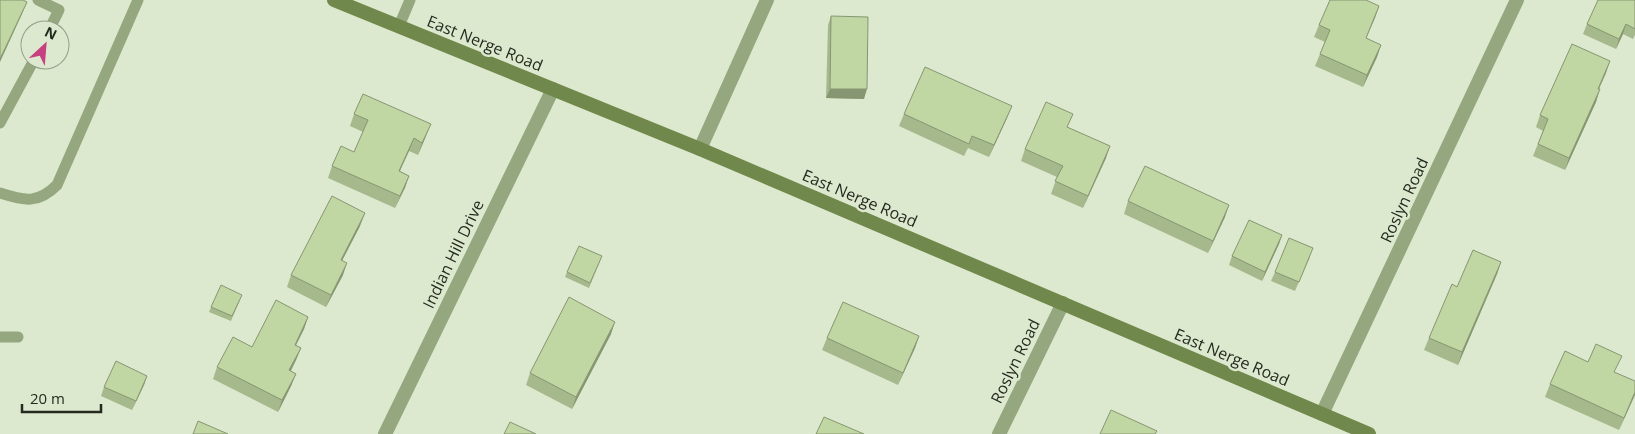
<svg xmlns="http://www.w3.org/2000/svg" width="1635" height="434" font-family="'Open Sans',sans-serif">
<rect width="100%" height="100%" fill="#dde9ce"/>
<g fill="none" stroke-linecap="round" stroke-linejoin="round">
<!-- service -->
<g stroke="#95a77e" stroke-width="11">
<polyline points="38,0 59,10 49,30"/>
<polyline points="399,26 410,0"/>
<polyline points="0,123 34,60"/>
<path d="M0,193C25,201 38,204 57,185L138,0"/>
<polyline points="0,337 18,337"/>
</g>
<!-- minor -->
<g stroke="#95a77e" stroke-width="14">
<polyline points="700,149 767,0"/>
<polyline points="1322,414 1517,0"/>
<polyline points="385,434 553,89"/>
<polyline points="999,434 1063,303"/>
</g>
<!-- secondary -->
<polyline stroke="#70884b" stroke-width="14" points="334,0 700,149 1369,434"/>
</g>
<!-- wall -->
<g fill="#a5b98c">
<polygon points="1635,0 1635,35 1633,39 1623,34 1616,49 1583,34 1587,24"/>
<polygon points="1379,6 1366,38 1381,45 1377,57 1363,87 1315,66 1325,42 1314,37 1319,25"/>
<polygon points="831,16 864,99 826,98 828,25"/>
<polygon points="1606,73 1599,89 1596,102 1565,170 1533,156 1543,131 1536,127 1540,115"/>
<polygon points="354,114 426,136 418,155 409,151 400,171 409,176 395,208 328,178 332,166 354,152 363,132 350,126"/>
<polygon points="904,114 1007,118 989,157 968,148 964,156 899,126"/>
<polygon points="1068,127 1106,158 1083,208 1051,194 1057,177 1021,161 1025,149"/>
<polygon points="1128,201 1225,217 1208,253 1124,214"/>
<polygon points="360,226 342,261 343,275 326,307 287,287 291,275"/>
<polygon points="1282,235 1279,244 1262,281 1229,265 1232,256"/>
<polygon points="1310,257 1295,291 1271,281 1275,272"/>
<polygon points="600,261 589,288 565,277 567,272"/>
<polygon points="1501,262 1497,274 1458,365 1424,350 1429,338 1457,287"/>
<polygon points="240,300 231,321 209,312 211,307"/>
<polygon points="308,317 304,329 296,345 301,348 296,360 291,371 296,374 291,386 278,412 213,379 217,367 252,347"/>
<polygon points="611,334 572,409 526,385 530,373"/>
<polygon points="919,336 915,348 898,385 822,350 827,338"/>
<polygon points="1588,362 1615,372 1635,394 1619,430 1545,397 1550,384"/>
<polygon points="147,376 144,385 132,410 101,396 104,387"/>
</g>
<!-- shaded-wall -->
<g fill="#869672">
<polygon points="27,2 22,14 0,62 0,59"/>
<polygon points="1379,6 1375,18 1361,50 1366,38"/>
<polygon points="1626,24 1623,34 1616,49 1619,39"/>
<polygon points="1381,45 1377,57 1363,87 1367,75"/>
<polygon points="1610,61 1606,73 1593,101 1598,89"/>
<polygon points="830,89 867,89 864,99 826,98"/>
<polygon points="1600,89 1596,102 1565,170 1569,158"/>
<polygon points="1012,106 1007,118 989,157 994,145"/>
<polygon points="431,124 426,136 418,155 422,143"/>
<polygon points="414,138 409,151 394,183 399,171"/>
<polygon points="1110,146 1106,158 1083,208 1088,196"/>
<polygon points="409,176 405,188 395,208 400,196"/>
<polygon points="1229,205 1225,217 1208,253 1213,241"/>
<polygon points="365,213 360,226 336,272 341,260"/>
<polygon points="1282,235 1279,244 1262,281 1265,272"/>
<polygon points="1501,262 1497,274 1458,365 1462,352"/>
<polygon points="347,263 343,275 326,307 331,295"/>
<polygon points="308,317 304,329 290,357 295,345"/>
<polygon points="615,322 611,334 572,409 576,397"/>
<polygon points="919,336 915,348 898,385 903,373"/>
<polygon points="301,348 296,360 285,382 289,370"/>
<polygon points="296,374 291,386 278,412 282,400"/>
<polygon points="147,376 144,385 132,410 136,401"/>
<polygon points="1635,392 1635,395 1619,430 1624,418"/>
</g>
<!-- building -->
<g fill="#c0d7a3" stroke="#869672">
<polygon points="0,0 23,0 27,2 0,59"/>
<polygon points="1330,0 1366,0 1379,6 1366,38 1381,45 1367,75 1320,54 1330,30 1319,25"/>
<polygon points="1598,0 1635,0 1635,29 1626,24 1619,39 1587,24"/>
<polygon points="831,16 868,17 867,89 830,89"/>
<polygon points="1572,44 1610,61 1598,89 1600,89 1569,158 1538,144 1548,119 1540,115"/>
<polygon points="925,67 1012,106 994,145 972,136 969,144 904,114"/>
<polygon points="363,94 431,124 422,143 414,138 399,171 409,176 400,196 332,166 341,146 354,152 368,120 354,114"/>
<polygon points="1046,102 1073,114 1067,127 1110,146 1088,196 1055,181 1063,166 1025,149"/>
<polygon points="1145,166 1229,205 1213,241 1128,201"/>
<polygon points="332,196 365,213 341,260 347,263 331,295 291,275"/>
<polygon points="1249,220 1282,235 1265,272 1232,256"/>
<polygon points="1289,238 1313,248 1299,282 1275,272"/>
<polygon points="579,246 602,256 590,283 567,272"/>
<polygon points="1473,250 1501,262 1462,352 1429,338 1452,284 1457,287"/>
<polygon points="221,285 242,295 232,316 211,307"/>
<polygon points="569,297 615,322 576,397 530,373"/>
<polygon points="276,300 308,317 295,345 301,348 289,370 296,374 282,400 217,367 233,337 252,347"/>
<polygon points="843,302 919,336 903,373 827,338"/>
<polygon points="1596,344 1622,356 1614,372 1635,381 1635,392 1624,418 1550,384 1565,351 1588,362"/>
<polygon points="116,361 147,376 136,401 104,387"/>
<polygon points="1111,410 1157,431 1155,434 1100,434"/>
<polygon points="824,417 864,434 816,434"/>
<polygon points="198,421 228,434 193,434"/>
<polygon points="510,422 536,434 504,434"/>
</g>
<g text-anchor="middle" stroke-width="5" stroke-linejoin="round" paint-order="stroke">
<!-- street labels -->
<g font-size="16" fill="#252a20" stroke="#dde9ce">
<text transform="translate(485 43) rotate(22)" y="6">East Nerge Road</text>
<text transform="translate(860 198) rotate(23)" y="6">East Nerge Road</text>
<text transform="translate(1404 200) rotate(-65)" y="6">Roslyn Road</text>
<text transform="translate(453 254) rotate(-64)" y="6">Indian Hill Drive</text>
<text transform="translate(1232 357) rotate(23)" y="6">East Nerge Road</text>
<text transform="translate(1015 361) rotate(-64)" y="6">Roslyn Road</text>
</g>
</g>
<!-- north arrow -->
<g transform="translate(45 45) rotate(26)"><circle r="24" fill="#dde9ce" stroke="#939d88"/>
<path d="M0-4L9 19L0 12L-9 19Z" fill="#c7407f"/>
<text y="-8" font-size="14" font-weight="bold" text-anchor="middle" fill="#252a20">N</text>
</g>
<!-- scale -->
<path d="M22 404v8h79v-8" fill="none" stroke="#252a20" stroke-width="2.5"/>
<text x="30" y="404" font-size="15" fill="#252a20" stroke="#dde9ce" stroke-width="4" paint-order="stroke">20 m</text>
</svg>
